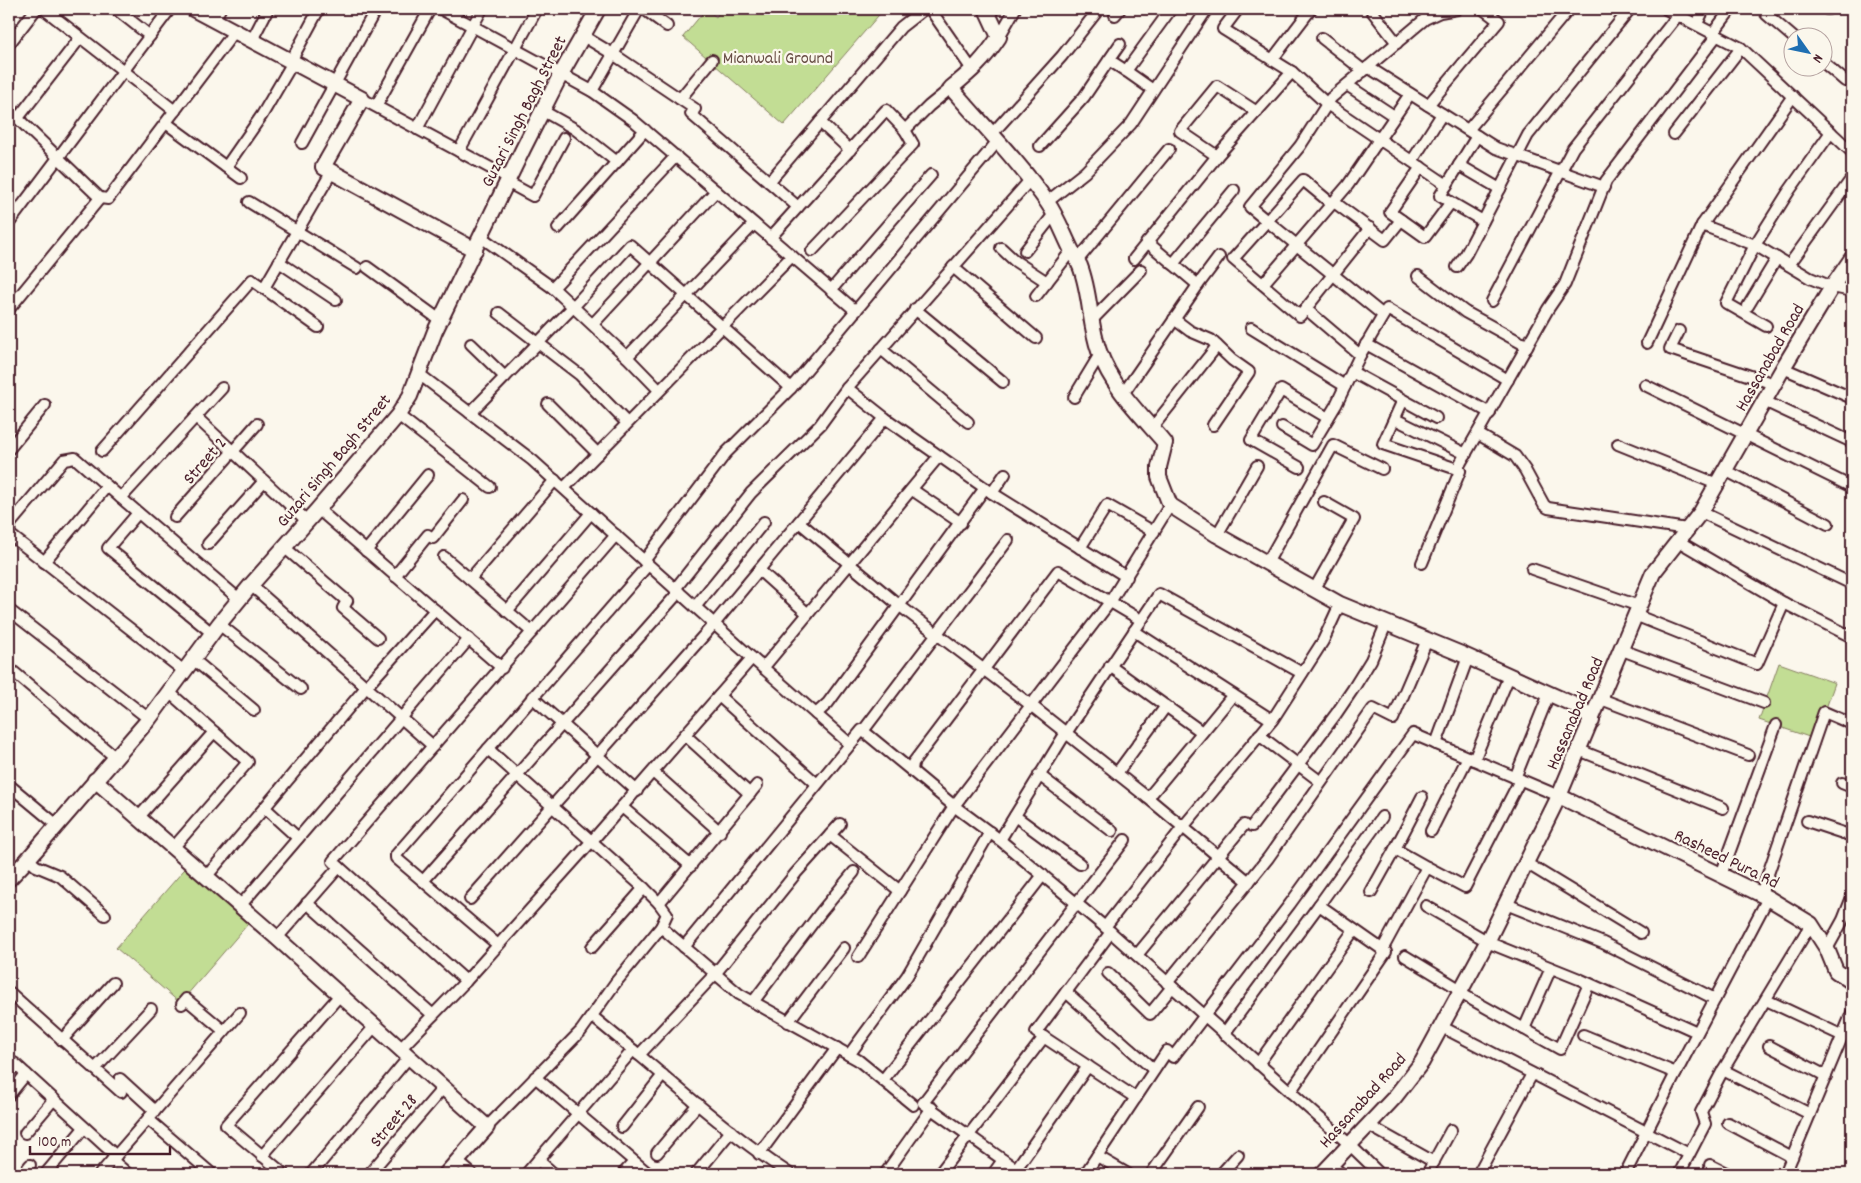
<svg xmlns="http://www.w3.org/2000/svg" width="1861" height="1183" font-family="Dekko,sans-serif">
<rect width="100%" height="100%" fill="#fbf7ec"/>
<filter id="ink" filterUnits="userSpaceOnUse"><feTurbulence type="fractalNoise" baseFrequency=".02" numOctaves="2"/><feDisplacementMap in="SourceGraphic" scale="10" xChannelSelector="R" yChannelSelector="G"/><feConvolveMatrix kernelMatrix="1 2 1 2 8 2 1 2 1" color-interpolation-filters="sRGB"/></filter>
<g filter="url(#ink)">
<!-- green -->
<g fill="#c2dd94" stroke="#867e60">
<polygon points="706,9 716,17 722,9 884,9 784,125 683,37"/>
<polygon points="1779,663 1835,683 1815,739 1759,720"/>
<polygon points="190,863 253,918 180,1003 116,948"/>
</g>
<g fill="none" stroke-linecap="round" stroke-linejoin="round">
<defs>
<g id="street">
<polyline points="44,9 175,111"/>
<polyline points="116,9 150,36"/>
<polyline points="441,9 592,91 633,120 856,311"/>
<polyline points="644,9 667,26"/>
<polyline points="930,9 973,71"/>
<polyline points="1238,9 1223,29 1292,72 1327,104 1447,185"/>
<polyline points="1666,9 1741,48 1852,152"/>
<polyline points="1769,9 1766,14 1794,38"/>
<polyline points="1827,9 1828,9"/>
<polyline points="1372,11 1397,43"/>
<polyline points="1115,15 1120,9"/>
<polyline points="214,20 220,9"/>
<polyline points="1697,24 1704,9"/>
<polyline points="1713,33 1731,9"/>
<polyline points="583,36 613,54 695,109 691,114 798,207"/>
<polyline points="999,37 1015,9"/>
<polyline points="1322,38 1364,71"/>
<polyline points="252,40 268,9"/>
<polyline points="9,44 36,9"/>
<polyline points="1120,44 1109,60 1126,71"/>
<polyline points="1272,60 1311,9"/>
<polyline points="291,61 319,9"/>
<polyline points="1824,63 1845,81"/>
<polyline points="1368,67 1496,148 1604,187"/>
<polyline points="1347,85 1394,116"/>
<polyline points="1153,90 1126,71 1171,9"/>
<polyline points="592,91 639,9"/>
<polyline points="362,99 509,178"/>
<polyline points="680,99 712,60"/>
<polyline points="1428,105 1499,21 1483,9"/>
<polyline points="376,106 430,9"/>
<polyline points="9,110 100,198 108,199 235,31"/>
<polyline points="543,111 575,129 617,162"/>
<polyline points="18,118 80,38"/>
<polyline points="820,122 850,150"/>
<polyline points="166,123 241,178"/>
<polyline points="417,129 482,9"/>
<polyline points="905,130 929,106 951,88"/>
<polyline points="1468,130 1569,9"/>
<polyline points="1674,134 1741,48"/>
<polyline points="991,135 1062,56 1099,9"/>
<polyline points="1477,136 1440,196 1483,221"/>
<polyline points="302,143 376,9"/>
<polyline points="1040,146 1084,97 1109,60"/>
<polyline points="459,151 537,9"/>
<polyline points="1217,156 1180,131 1217,86 1257,112"/>
<polyline points="1412,161 1442,114"/>
<polyline points="1459,165 1500,189"/>
<polyline points="226,167 262,115 293,62"/>
<polyline points="1421,167 1390,212 1425,237 1451,202"/>
<polyline points="507,182 533,196 564,138"/>
<polyline points="769,182 901,27 924,9"/>
<polyline points="249,202 357,268"/>
<polyline points="1047,202 1085,172 1131,124 1207,9"/>
<polyline points="1334,202 1385,240 1401,220"/>
<polyline points="1332,204 1303,180 1267,221 1383,315"/>
<polyline points="9,223 170,9"/>
<polyline points="1702,225 1755,245 1810,278 1832,287 1852,291"/>
<polyline points="558,228 645,130"/>
<polyline points="1370,228 1300,316 1233,259 1267,221 1250,207 1300,146 1331,98 1425,19 1440,12 1457,9"/>
<polyline points="481,237 553,288 627,357 659,390"/>
<polyline points="770,238 886,110 905,130 913,144 812,251"/>
<polyline points="1147,242 1198,285 1219,257"/>
<polyline points="1001,248 1015,261 1047,282"/>
<polyline points="1025,251 1054,214"/>
<polyline points="1134,259 1217,156 1292,72"/>
<polyline points="1077,261 1169,149"/>
<polyline points="279,262 336,300"/>
<polyline points="1173,264 1234,190"/>
<polyline points="1789,265 1852,178"/>
<polyline points="367,267 440,320"/>
<polyline points="953,267 1036,338"/>
<polyline points="1457,267 1466,254 1528,135 1630,9"/>
<polyline points="1418,276 1465,312 1527,346"/>
<polyline points="1263,284 1348,185 1410,94"/>
<polyline points="264,288 331,173"/>
<polyline points="553,288 676,156"/>
<polyline points="831,290 931,175"/>
<polyline points="1036,296 1071,251"/>
<polyline points="1492,301 1573,148 1678,15"/>
<polyline points="1748,306 1777,258"/>
<polyline points="9,309 100,198"/>
<polyline points="915,309 1003,382"/>
<polyline points="499,313 580,375 627,423"/>
<polyline points="1174,319 1190,331 1211,340 1232,360 1249,372 1213,425"/>
<polyline points="1092,320 1141,270"/>
<polyline points="593,324 716,191"/>
<polyline points="1766,326 1726,303 1755,245 1789,191 1831,132"/>
<polyline points="1251,328 1345,386"/>
<polyline points="1679,331 1670,349 1774,384"/>
<polyline points="1647,343 1702,225 1793,96"/>
<polyline points="471,344 505,377"/>
<polyline points="1366,344 1490,413"/>
<polyline points="881,349 968,422"/>
<polyline points="1360,355 1387,309 1508,380"/>
<polyline points="627,357 754,224"/>
<polyline points="1783,368 1852,398"/>
<polyline points="1352,372 1436,418"/>
<polyline points="419,374 532,460 752,658 850,744"/>
<polyline points="1852,374 1852,373"/>
<polyline points="1645,385 1852,487"/>
<polyline points="847,388 1030,180"/>
<polyline points="1123,394 1198,285"/>
<polyline points="1074,397 1100,354"/>
<polyline points="1403,400 1383,444 1457,469"/>
<polyline points="1764,401 1852,442"/>
<polyline points="548,404 598,454"/>
<polyline points="470,413 574,306 630,245 791,388"/>
<polyline points="398,415 490,487"/>
<polyline points="196,417 307,521"/>
<polyline points="1395,419 1466,454"/>
<polyline points="1282,427 1312,445 1336,405 1360,355 1306,309"/>
<polyline points="1152,428 1217,346"/>
<polyline points="1478,434 1515,456 1525,470 1544,505 1548,508 1687,529"/>
<polyline points="1618,444 1717,484"/>
<polyline points="9,449 45,405"/>
<polyline points="102,451 252,280 318,327"/>
<polyline points="1299,467 1251,440 1281,390 1328,418"/>
<polyline points="1725,470 1828,524"/>
<polyline points="564,488 792,256"/>
<polyline points="914,491 961,523"/>
<polyline points="992,493 1127,577"/>
<polyline points="121,498 239,599"/>
<polyline points="318,509 502,668"/>
<polyline points="1701,512 1852,584"/>
<polyline points="138,513 108,548 212,633"/>
<polyline points="175,517 257,424"/>
<polyline points="799,522 900,606 1032,706 1148,798 1249,882"/>
<polyline points="1217,535 1257,466"/>
<polyline points="1678,541 1784,603 1852,637"/>
<polyline points="208,544 264,481"/>
<polyline points="284,547 347,601 343,608 378,638"/>
<polyline points="1080,548 1107,505 1154,532"/>
<polyline points="366,551 428,475"/>
<polyline points="444,557 532,632"/>
<polyline points="644,561 726,453 791,388 997,142"/>
<polyline points="44,562 107,486"/>
<polyline points="1267,563 1333,445 1382,469"/>
<polyline points="1422,563 1460,471 1457,469 1548,309 1565,284 1606,181 1717,35"/>
<polyline points="1532,569 1639,606"/>
<polyline points="759,570 808,614"/>
<polyline points="395,576 428,535 433,538 463,500"/>
<polyline points="470,579 555,480"/>
<polyline points="251,585 433,746"/>
<polyline points="675,589 751,493 820,425 847,388 885,418 985,488"/>
<polyline points="1314,590 1354,519 1324,502"/>
<polyline points="695,607 764,522"/>
<polyline points="9,610 149,719"/>
<polyline points="507,611 591,513"/>
<polyline points="1635,615 1757,664 1784,603"/>
<polyline points="1141,620 1058,571 913,763 912,771 954,806 1000,840 1105,927 1349,1144 1380,1174"/>
<polyline points="219,624 301,689"/>
<polyline points="1134,631 1272,720"/>
<polyline points="1622,650 1764,703"/>
<polyline points="193,659 254,710"/>
<polyline points="1110,666 1202,732"/>
<polyline points="9,668 116,758"/>
<polyline points="763,668 939,456"/>
<polyline points="184,671 9,534 10,524 64,460 75,458 121,498 222,388"/>
<polyline points="169,692 248,762 173,848"/>
<polyline points="719,696 817,784"/>
<polyline points="532,697 637,791"/>
<polyline points="1601,699 1748,755"/>
<polyline points="816,714 828,703 985,488 992,493 1005,474"/>
<polyline points="863,731 1008,540"/>
<polyline points="685,735 750,794"/>
<polyline points="1259,735 1321,782"/>
<polyline points="1436,744 1468,657"/>
<polyline points="1579,750 1723,808"/>
<polyline points="1474,760 1509,676"/>
<polyline points="653,772 720,832"/>
<polyline points="1117,773 1166,706"/>
<polyline points="1039,775 1112,831"/>
<polyline points="1515,778 1549,694"/>
<polyline points="1842,783 1852,787"/>
<polyline points="9,785 57,825"/>
<polyline points="1148,798 1233,695"/>
<polyline points="622,807 691,866"/>
<polyline points="265,808 298,838"/>
<polyline points="1015,816 1080,864"/>
<polyline points="138,818 214,732"/>
<polyline points="1807,821 1852,836"/>
<polyline points="1252,826 1336,714 1353,689 1371,660 1386,624"/>
<polyline points="1431,831 1468,757"/>
<polyline points="830,835 900,891"/>
<polyline points="1000,840 1062,739 1159,594 1302,673"/>
<polyline points="1395,849 1422,797"/>
<polyline points="28,859 36,866 60,876 105,915"/>
<polyline points="1526,863 1641,933"/>
<polyline points="339,867 466,981"/>
<polyline points="1721,875 1776,725"/>
<polyline points="206,877 367,686 435,610"/>
<polyline points="424,880 679,592"/>
<polyline points="1371,892 1395,849 1427,867"/>
<polyline points="1761,894 1824,712 1852,724"/>
<polyline points="470,899 714,624 885,418"/>
<polyline points="307,903 433,1015"/>
<polyline points="659,903 757,785"/>
<polyline points="1506,904 1603,943 1715,999"/>
<polyline points="1319,905 1382,817"/>
<polyline points="240,906 469,639"/>
<polyline points="1426,906 1487,941"/>
<polyline points="661,927 739,994 858,1060 913,1105"/>
<polyline points="1105,927 1183,827 1273,719 1323,641 1340,604"/>
<polyline points="1111,932 1036,1032 1136,1098"/>
<polyline points="277,938 339,867 333,861 616,535"/>
<polyline points="1487,942 1579,979 1697,1032"/>
<polyline points="498,945 396,858 396,855 648,565"/>
<polyline points="592,947 644,888"/>
<polyline points="684,947 862,730 912,771"/>
<polyline points="1827,949 1843,920 1852,897"/>
<polyline points="1382,950 1427,867 1465,887 1520,780"/>
<polyline points="1137,955 1244,825"/>
<polyline points="1405,956 1461,990"/>
<polyline points="858,957 954,806 1110,602 1170,505"/>
<polyline points="1108,973 1150,1014 1172,987"/>
<polyline points="1167,983 1268,858 1373,709 1393,719 1427,640"/>
<polyline points="9,992 121,1092"/>
<polyline points="1066,992 1154,1070"/>
<polyline points="1460,993 1560,1049 1589,984"/>
<polyline points="1766,1000 1843,1036"/>
<polyline points="753,1002 821,912 854,872"/>
<polyline points="182,1004 186,999 224,1031"/>
<polyline points="593,1017 633,1050"/>
<polyline points="788,1022 844,948"/>
<polyline points="1442,1027 1689,1154"/>
<polyline points="1524,1029 1551,968"/>
<polyline points="1224,1034 1319,905 1386,952 1290,1092"/>
<polyline points="1583,1035 1676,1073"/>
<polyline points="62,1040 113,983"/>
<polyline points="405,1044 466,981 591,842 752,658"/>
<polyline points="1769,1046 1826,1076"/>
<path d="M639,1055C688,1096 736,1139 790,1174"/>
<polyline points="849,1055 907,976 990,832"/>
<polyline points="14,1063 116,1156"/>
<polyline points="1258,1064 1354,930"/>
<polyline points="95,1069 151,1009"/>
<polyline points="1723,1070 1810,1114"/>
<polyline points="535,1077 649,1174"/>
<polyline points="120,1079 155,1111"/>
<polyline points="883,1080 1043,875"/>
<polyline points="9,1095 26,1074"/>
<polyline points="148,1119 212,1174"/>
<polyline points="1728,1123 1792,1157"/>
<polyline points="1368,1125 1434,1162"/>
<polyline points="487,1127 581,1031 616,982 661,927 667,914 659,903 644,888 488,749"/>
<polyline points="622,1127 663,1075"/>
<polyline points="25,1133 54,1099"/>
<polyline points="657,1153 698,1104"/>
<polyline points="759,1154 837,1048"/>
<polyline points="262,1156 375,1026"/>
<polyline points="1097,1156 1128,1174"/>
<polyline points="112,1160 128,1174"/>
<polyline points="538,1160 554,1174"/>
<polyline points="457,1161 472,1174"/>
<polyline points="1330,1165 1342,1174"/>
<polyline points="1710,1165 1728,1174"/>
<polyline points="1016,1169 1088,1066"/>
<polyline points="47,1172 84,1128"/>
<polyline points="23,1174 30,1165"/>
<polyline points="100,1174 240,1013"/>
<polyline points="284,1174 226,1125 340,995"/>
<polyline points="311,1174 409,1057"/>
<polyline points="369,1174 443,1088"/>
<polyline points="526,1174 633,1050 639,1055 715,974 796,873 840,824"/>
<polyline points="623,1174 634,1162"/>
<polyline points="696,1174 731,1131"/>
<polyline points="885,1174 932,1108"/>
<polyline points="939,1174 1044,1037"/>
<polyline points="993,1174 1003,1160"/>
<polyline points="1023,1174 923,1103 1125,840"/>
<polyline points="1085,1174 1167,1051 1173,1057 1290,904 1413,734 1559,796"/>
<polyline points="1151,1174 1198,1107"/>
<polyline points="1221,1174 1238,1155"/>
<polyline points="1427,1174 1451,1130"/>
<polyline points="1478,1174 1532,1074"/>
<polyline points="1625,1174 1676,1073 1768,898"/>
<polyline points="1679,1174 1705,1124 1701,1112 1723,1070 1811,924"/>
<polyline points="1785,1174 1852,1013"/>
</g>
<g id="secondary">
<polyline points="193,9 362,99 323,167 475,250"/>
<path d="M986,9L999,37C983,61 973,70 951,88C982,124 1020,163 1047,202C1057,216 1063,233 1071,249C1074,255 1077,260 1080,266C1091,294 1089,324 1099,351C1112,388 1141,415 1165,443L1159,467V477L1170,505L1217,535L1340,604L1459,653L1581,708L1592,721"/>
<polyline points="95,780 277,938 487,1127 446,1174"/>
<polyline points="1559,796 1768,898 1811,924 1827,949 1836,971 1852,982"/>
<polyline points="9,879 28,859 149,719 219,624 251,585 318,509 398,415 410,396 435,331 523,149 561,74 598,9"/>
<polyline points="1322,1174 1394,1098 1422,1062 1487,942 1559,796 1653,573 1701,512 1786,363 1832,287 1852,258"/>
</g>
</defs>
<!-- street casing -->
<use href="#street" stroke="#4a1f2b" stroke-width="14"/>
<!-- secondary casing -->
<use href="#secondary" stroke="#4a1f2b" stroke-width="18"/>
<!-- street -->
<use href="#street" stroke="#fbf7ec" stroke-width="10"/>
<!-- secondary -->
<use href="#secondary" stroke="#fbf7ec" stroke-width="14"/>
</g>
</g>
<g text-anchor="middle" stroke-width="4.5" stroke-linejoin="round" paint-order="stroke">
<!-- park labels -->
<g font-size="18" fill="#684e45" stroke="#fbf7ec">
<text x="778" y="63">Mianwali Ground</text>
</g>
<!-- street labels -->
<g font-size="18" fill="#4a1f2b" stroke="#fbf7ec">
<text transform="translate(523 111) rotate(-63)" y="6">Guzari Singh Bagh Street</text>
<text transform="translate(1769 357) rotate(-60)" y="6">Hassanabad Road</text>
<text transform="translate(204 460) rotate(-49)" y="6">Street 2</text>
<text transform="translate(333 460) rotate(-50)" y="6">Guzari Singh Bagh Street</text>
<text transform="translate(1574 713) rotate(-67)" y="6">Hassanabad Road</text>
<text transform="translate(1727 858) rotate(26)" y="6">Rasheed Pura Rd</text>
<text transform="translate(1362 1100) rotate(-48)" y="6">Hassanabad Road</text>
<text transform="translate(393 1120) rotate(-50)" y="6">Street 28</text>
</g>
</g>
<!-- margin -->
<rect width="1861" height="1183" fill="none" stroke="#fbf7ec" stroke-width="30"/>
<rect x="15" y="15" width="1831" height="1153" fill="none" stroke="#4a1f2b" stroke-width="2" filter="url(#ink)"/>
<!-- north arrow -->
<g transform="translate(1808 52) rotate(123)"><circle r="24" fill="#fbf7ec" stroke="#b4a19f"/>
<path d="M0-4L9 19L0 12L-9 19Z" fill="#1f6fb2"/>
<text y="-8" font-size="14" font-weight="bold" text-anchor="middle" fill="#4a1f2b">N</text>
</g>
<!-- scale -->
<path d="M30 1146v8h140v-8" fill="none" stroke="#4a1f2b" stroke-width="2.5"/>
<text x="38" y="1146" font-size="15" fill="#4a1f2b" stroke="#fbf7ec" stroke-width="4" paint-order="stroke">100 m</text>
</svg>
